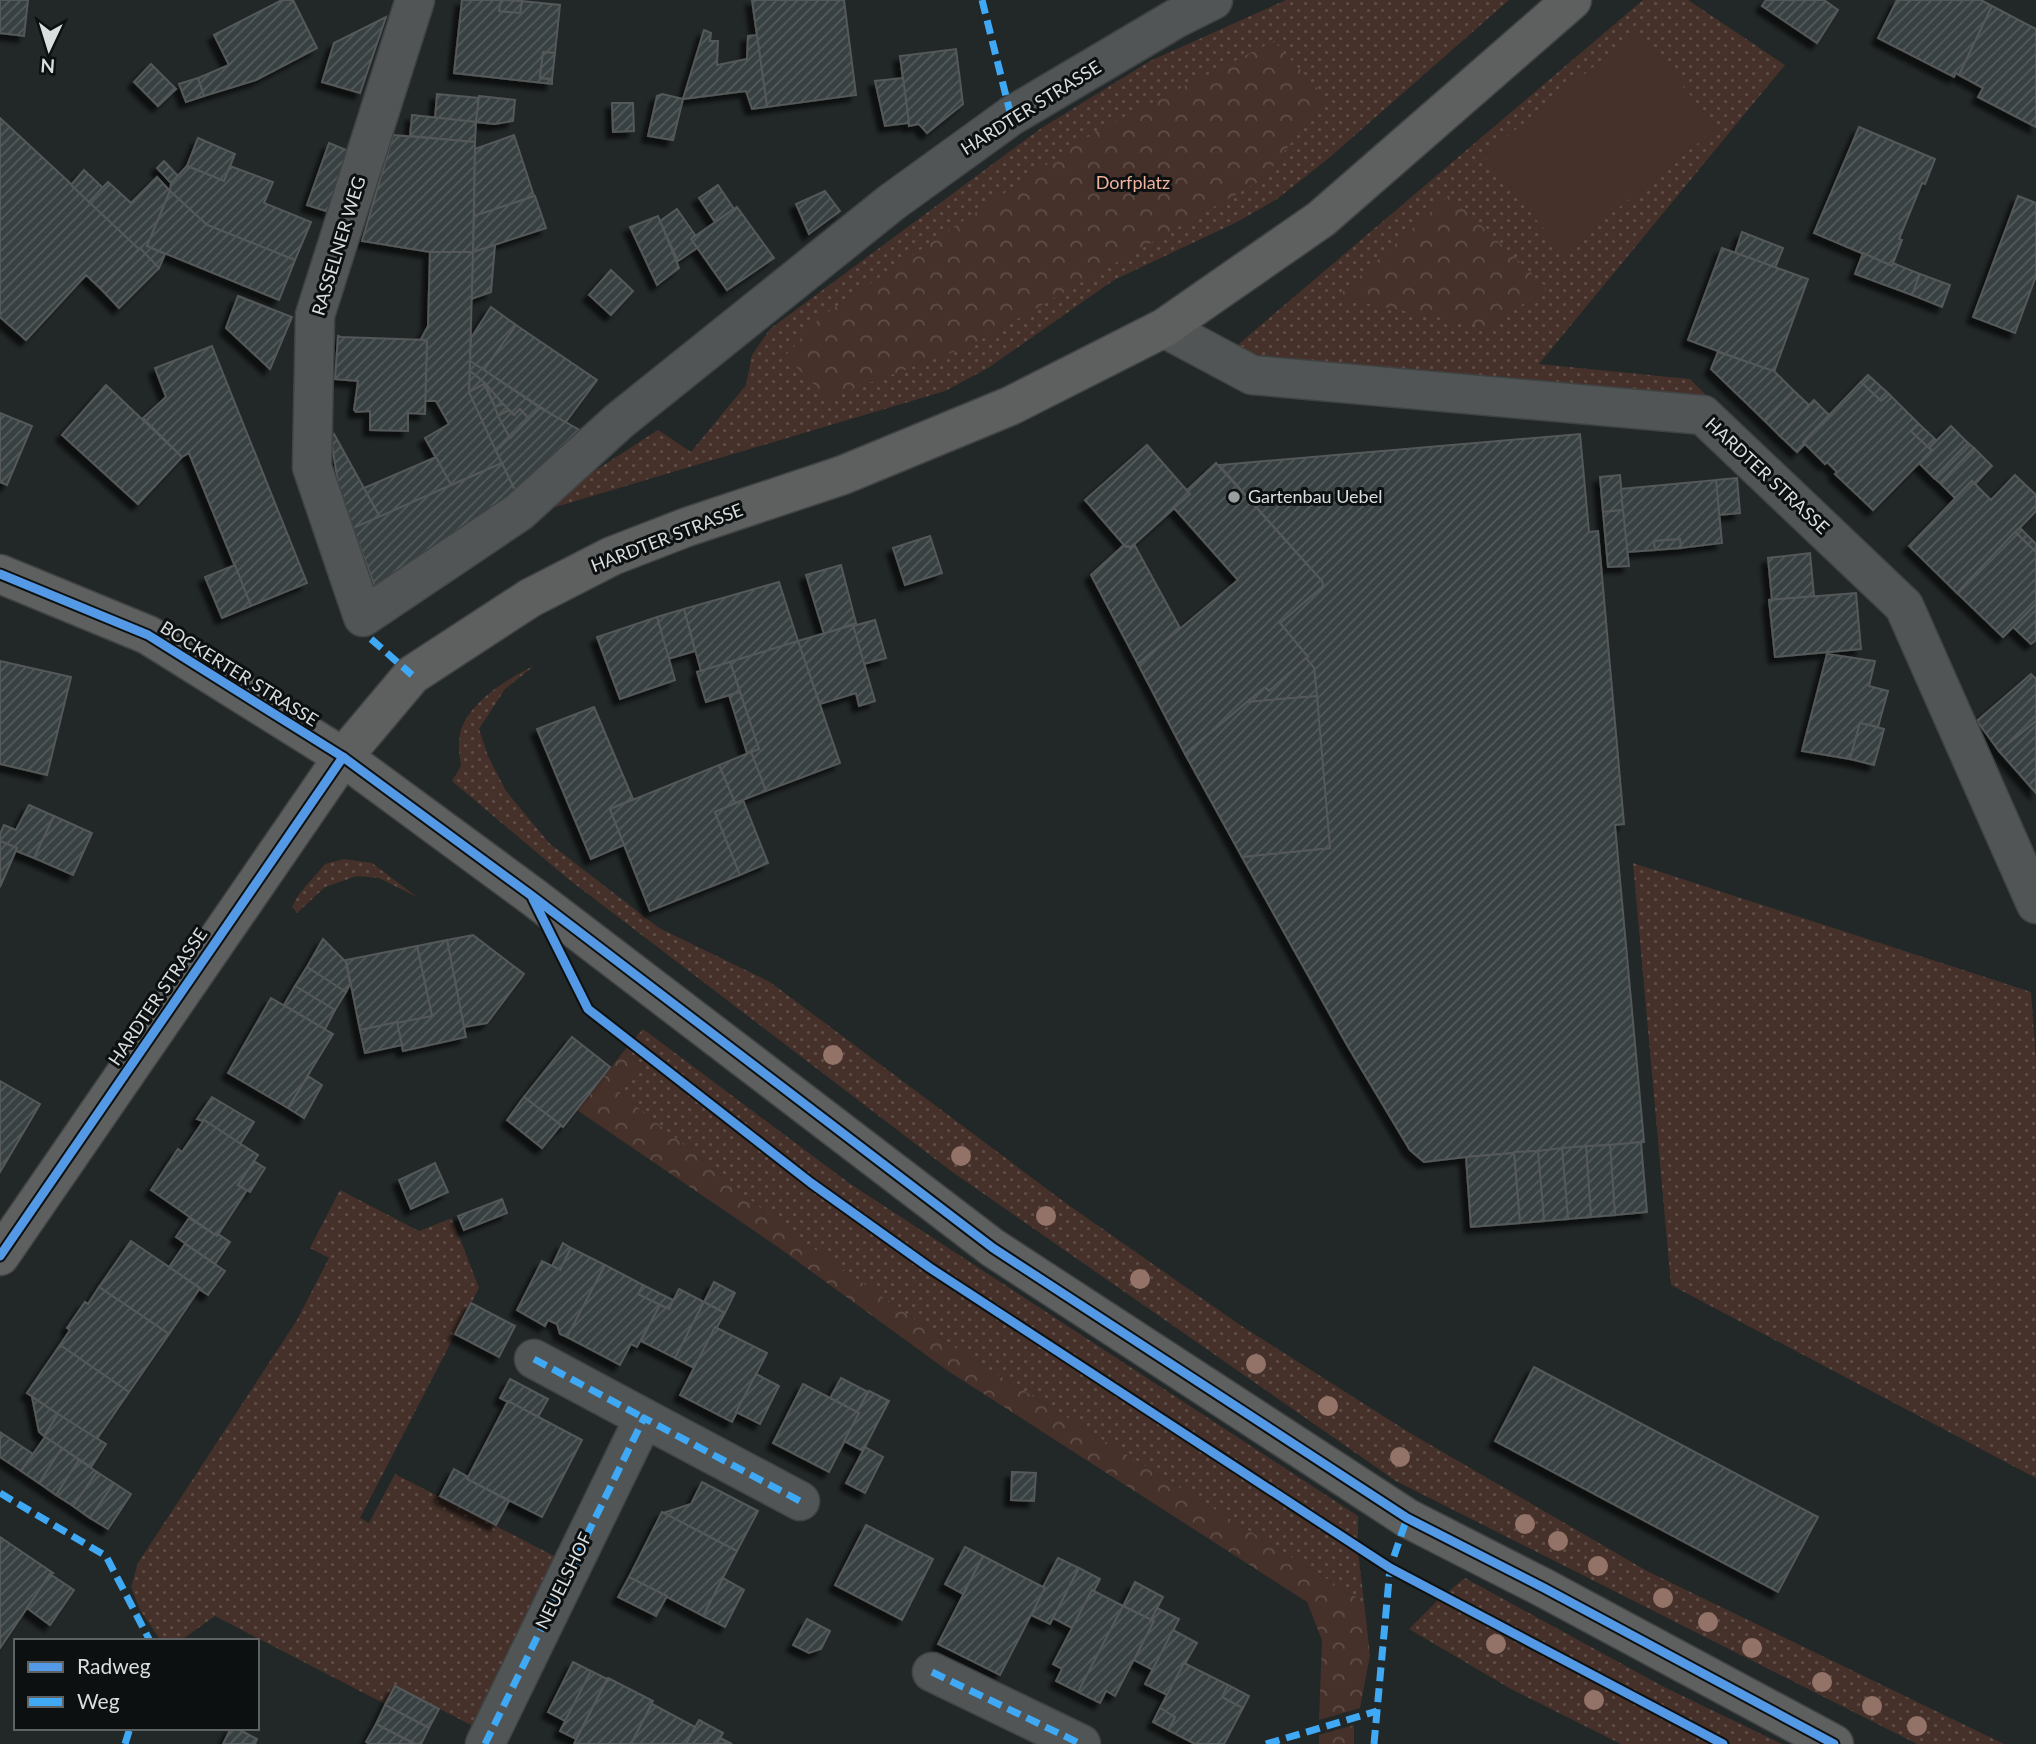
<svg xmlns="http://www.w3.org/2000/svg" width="2036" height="1744" font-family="Lato,sans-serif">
<defs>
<pattern id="grass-dots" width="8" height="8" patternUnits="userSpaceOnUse" patternTransform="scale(1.75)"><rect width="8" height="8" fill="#45312a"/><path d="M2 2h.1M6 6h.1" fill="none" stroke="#5f4e48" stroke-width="1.8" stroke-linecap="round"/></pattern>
<pattern id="forest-crowns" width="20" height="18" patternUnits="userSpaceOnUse" patternTransform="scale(1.75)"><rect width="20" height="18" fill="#45312a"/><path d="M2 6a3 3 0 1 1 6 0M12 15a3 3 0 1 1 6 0" fill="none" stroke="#5f4e48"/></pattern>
<pattern id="building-hatch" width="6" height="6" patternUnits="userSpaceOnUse" patternTransform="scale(1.75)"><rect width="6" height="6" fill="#384142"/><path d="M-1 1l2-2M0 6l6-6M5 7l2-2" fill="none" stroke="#545c5d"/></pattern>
<filter id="shadow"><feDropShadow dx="-6" dy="6" stdDeviation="2" flood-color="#0009"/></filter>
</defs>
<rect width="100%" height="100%" fill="#222727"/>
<!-- grass -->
<g fill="url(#grass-dots)">
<polygon points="1286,0 1509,0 1329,158 1277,199 1237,222 1114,280 988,368 945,391 525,516 658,430 691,452 746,385 752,355 770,329 1040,129 1150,61"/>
<polygon points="1643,0 1688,0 1785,65 1539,364 1690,379 1712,401 1266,364 1234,348"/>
<path d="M534,666L505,689L479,729L488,756L506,791L549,843L659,928L770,982L1067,1204L1240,1325L1410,1433L1647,1571L2004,1744H1917L1396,1481L951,1171L567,878L452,781L461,766C459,755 458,744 460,734C466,704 509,677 534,666Z"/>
<polygon points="344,859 372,863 417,897 379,878 357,876 325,887 297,913 292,907 299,894 325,864"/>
<polygon points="1633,863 2031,992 2036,1061 2036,1478 1671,1285"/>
<polygon points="643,1029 849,1183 1358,1516 1358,1552 1364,1602 961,1352 787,1230 617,1090 639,1063 624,1051"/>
<polygon points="340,1190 419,1231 452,1218 479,1288 360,1518 369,1523 395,1474 560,1559 473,1726 395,1686 385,1704 215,1616 180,1641 161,1641 140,1610 131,1587 138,1563 297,1320 329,1258 310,1248"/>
<polygon points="1465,1578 1664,1687 1782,1744 1621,1744 1511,1689 1409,1629 1440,1598"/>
</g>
<!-- forest -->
<g fill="url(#forest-crowns)">
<polygon points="1274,41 1326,98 1263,179 970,346 828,398 785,356 822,316 1098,130"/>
<polygon points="1449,195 1547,288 1489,327 1336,298"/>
<polygon points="624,1051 639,1063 617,1090 787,1230 961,1352 1364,1602 1370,1655 1360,1708 1319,1720 1322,1640 1307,1602 948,1371 775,1245 577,1110"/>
<polygon points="1354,1725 1354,1744 1319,1744 1319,1735"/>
</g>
<!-- pitch -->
<polygon fill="#45312a" points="1638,31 1717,128 1563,253 1484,155"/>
<!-- building -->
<g fill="url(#building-hatch)" stroke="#555858" stroke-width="2" filter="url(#shadow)">
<polygon points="0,0 28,0 24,36 0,33"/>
<polygon points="282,0 293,0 317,48 256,80 204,96 198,78 229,65 214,35"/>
<polygon points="462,0 501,0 499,11 520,13 522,1 560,5 555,53 543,52 540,78 552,79 552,84 454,73"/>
<polygon points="501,0 522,1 520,13 499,11"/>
<polygon points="752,0 844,0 856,95 767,107"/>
<polygon points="1766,0 1824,0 1838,10 1817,43 1762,6"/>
<polygon points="1897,0 1981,0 1992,6 1959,75 1956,73 1954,77 1878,38"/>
<polygon points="1992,6 2036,29 2036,127 1978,97 1983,88 1959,75"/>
<polygon points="386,17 360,93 322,82 334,43"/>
<polygon points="704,30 711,33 710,41 718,41 717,65 747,59 748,36 757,35 767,107 752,109 746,91 683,99"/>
<polygon points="956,49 963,104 927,133 919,124 909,126 900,56"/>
<polygon points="543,52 555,53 552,79 540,78"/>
<polygon points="151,64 176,89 158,106 134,82"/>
<polygon points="198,78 204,96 186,102 179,84"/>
<polygon points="903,78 909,123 885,126 875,81"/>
<polygon points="437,94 479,98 476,122 435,118"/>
<polygon points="662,94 683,99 673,140 648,136 657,96"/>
<polygon points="479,96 515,100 513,121 495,124 476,122"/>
<polygon points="612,103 633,103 634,131 613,132"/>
<polygon points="412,115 476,122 475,142 410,136"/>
<polygon points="0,118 140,248 100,288 86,275 26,340 0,317"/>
<polygon points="1859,127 1935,159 1925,184 1922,183 1899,239 1902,240 1892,266 1814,233"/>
<polygon points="393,135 475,142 473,252 430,252 362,241"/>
<polygon points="514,135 534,196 474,216 475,149"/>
<polygon points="198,138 235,154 224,181 187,166"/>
<polygon points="329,143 351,152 329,212 307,205"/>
<polygon points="164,161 178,176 171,183 157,168"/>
<polygon points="187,166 224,181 230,166 273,182 264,203 311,222 295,260 207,225 170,191 171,183"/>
<polygon points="84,170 103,188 89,202 71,185"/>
<polygon points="157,177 170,191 147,246 165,254 159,268 89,202 108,182 131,203"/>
<polygon points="718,185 734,209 715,222 699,198"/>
<polygon points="170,191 207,225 295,260 279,300 147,246"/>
<polygon points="825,191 840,211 809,234 796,204"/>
<polygon points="535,196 546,228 473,252 474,216"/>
<polygon points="2018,196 2036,203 2036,276 2015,333 1973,317"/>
<polygon points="737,207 774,258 727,290 691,239"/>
<polygon points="677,209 695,235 691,239 697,248 678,261 660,221"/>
<polygon points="658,216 679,268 657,285 630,227"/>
<polygon points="1742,232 1783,248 1775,268 1735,253"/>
<polygon points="495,245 491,292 471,299 473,252"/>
<polygon points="140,248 159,268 119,308 100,288"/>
<polygon points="1722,248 1808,279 1774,372 1688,340"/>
<polygon points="430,252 473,252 469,392 502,463 451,485 425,438 449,424 436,401 425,401 427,340 420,341 428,326"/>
<polygon points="1863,253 1892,266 1893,263 1920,274 1912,295 1855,274"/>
<polygon points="611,270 633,291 611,315 589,295"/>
<polygon points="1920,274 1950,285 1942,307 1912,295"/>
<polygon points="238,296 292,317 270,369 226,328"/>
<polygon points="491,307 516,325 484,370 470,361 471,338"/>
<polygon points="516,325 597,380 565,423 484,370"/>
<polygon points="338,336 341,337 427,340 425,414 408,413 408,431 370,430 370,411 356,412 354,410 358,381 335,379"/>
<polygon points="212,346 307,583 251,606 189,453 182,457 143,418 166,397 155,368"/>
<polygon points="1718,352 1774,371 1794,391 1765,421 1711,369"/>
<polygon points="470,361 484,370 540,408 529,419 520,409 514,415 478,377 470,371"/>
<polygon points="470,371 485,383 469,392"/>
<polygon points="1868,375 1889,394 1881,401 1861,382"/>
<polygon points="1861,382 1881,401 1889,394 1919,424 1911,431 1932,450 1873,510 1835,474 1837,472 1827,462 1825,464 1803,442"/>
<polygon points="485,383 503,404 495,407"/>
<polygon points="484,384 510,438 496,451 469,392"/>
<polygon points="106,385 182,457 138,504 62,435"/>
<polygon points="1794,391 1809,405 1780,436 1765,421"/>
<polygon points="1814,400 1829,415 1803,442 1805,444 1797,452 1780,436"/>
<polygon points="503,404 509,410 498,416 495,407"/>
<polygon points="540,408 585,433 518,497 496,451"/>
<polygon points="520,409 529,419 510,438 498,416 509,410 514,415"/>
<polygon points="0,413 32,426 7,485 0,482"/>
<polygon points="1919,424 1936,440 1929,448 1911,431"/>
<polygon points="1951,426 1968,443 1934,478 1919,463 1932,450 1929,448"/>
<polygon points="334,434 380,517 353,528 339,490 331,438"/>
<polygon points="1580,434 1589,532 1598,531 1624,824 1615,825 1644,1142 1466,1157 1424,1162 1410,1150 1347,1045 1242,857 1330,848 1314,668 1306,658 1308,657 1280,623 1323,586 1322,581 1219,465"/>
<polygon points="1968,443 1974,448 1940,483 1934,478"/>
<polygon points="1147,445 1190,494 1130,548 1128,546 1126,547 1124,545 1085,500"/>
<polygon points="1974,448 1992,466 1975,484 1972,481 1955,498 1940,483"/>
<polygon points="436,457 451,485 380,517 364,488"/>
<polygon points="502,463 518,497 375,587 353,528"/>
<polygon points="1216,463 1322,581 1323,586 1280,623 1308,657 1269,691 1265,687 1185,754 1138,664 1238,580 1174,508 1190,494 1187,490"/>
<polygon points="1620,475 1623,510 1603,512 1600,477"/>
<polygon points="2015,475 2036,495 2036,511 1957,593 1909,546 1972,481 1991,500"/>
<polygon points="1737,478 1740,513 1719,515 1716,480"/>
<polygon points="1716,480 1722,543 1681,548 1680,539 1654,541 1655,550 1627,552 1621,489"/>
<polygon points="1623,510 1629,566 1608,567 1603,512"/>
<polygon points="2020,528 2036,544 2036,552 2015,532"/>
<polygon points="2015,532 2036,552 2036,604 2003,637 1957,593"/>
<polygon points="930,536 942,573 905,585 893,548"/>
<polygon points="1680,539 1681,548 1655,550 1654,541"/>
<polygon points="1134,544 1180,628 1138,664 1091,575 1124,545 1126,547 1128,546 1130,548"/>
<polygon points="1810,553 1814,596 1772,600 1768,558"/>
<polygon points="235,565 251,606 222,618 205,577"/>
<polygon points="841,565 856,623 824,634 806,575"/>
<polygon points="779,582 798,641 701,671 684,609"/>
<polygon points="1856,593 1861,649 1775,657 1769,600"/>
<polygon points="2036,604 2036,640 2031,644 2013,627"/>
<polygon points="684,609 695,651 668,659 657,617"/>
<polygon points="657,617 675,680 620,699 597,637"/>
<polygon points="875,620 886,658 864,664 853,626"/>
<polygon points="853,625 875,701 859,706 856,693 820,704 798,641"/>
<polygon points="798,641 840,763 766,791 751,752 759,749 730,662"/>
<polygon points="1827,654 1875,661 1869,686 1888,691 1878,727 1860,723 1850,759 1802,751"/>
<polygon points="1306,658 1314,668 1317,696 1247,702 1265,687 1269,691"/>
<polygon points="0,661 71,677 47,775 0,764"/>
<polygon points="730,662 740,692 706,702 697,672"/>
<polygon points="2031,674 2036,679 2036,721 1999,751 1977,721"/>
<polygon points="740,692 759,749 747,753 729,695"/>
<polygon points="1317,696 1330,848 1242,857 1185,754 1247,702"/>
<polygon points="594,707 633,799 610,809 624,845 591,859 537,729"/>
<polygon points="2036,721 2036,793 1999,751"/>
<polygon points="1860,723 1884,729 1874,765 1850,759"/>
<polygon points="751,752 766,791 735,803 719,765"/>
<polygon points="719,765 735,803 715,812 740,875 650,911 610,809"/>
<polygon points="743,800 768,863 740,875 715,812"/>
<polygon points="29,805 54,816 34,858 16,851 17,848 0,841 0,834 4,825 16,830"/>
<polygon points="54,816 92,833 73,875 34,858"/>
<polygon points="0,841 17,848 0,887"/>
<polygon points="473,935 524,974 487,1023 464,1027 447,940"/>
<polygon points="323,939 346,962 350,984 346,992 307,967"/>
<polygon points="447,940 466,1037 403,1051 397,1022 432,1016 417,946"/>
<polygon points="417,946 432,1016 360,1030 346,960"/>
<polygon points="307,967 346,992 335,1010 295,986"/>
<polygon points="295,986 335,1010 325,1029 284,1005"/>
<polygon points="271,998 333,1034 288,1108 228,1073"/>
<polygon points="397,1022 402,1045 365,1053 360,1030"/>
<polygon points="572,1037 610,1067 563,1127 524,1097"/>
<polygon points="308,1076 322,1085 304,1118 288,1108"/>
<polygon points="0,1081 40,1104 0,1172"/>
<polygon points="212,1097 254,1122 240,1144 204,1120 202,1121 197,1119"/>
<polygon points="524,1097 561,1125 542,1148 507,1120"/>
<polygon points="204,1120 258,1155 238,1185 247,1190 217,1236 151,1190 178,1149 182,1152"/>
<polygon points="1641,1142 1647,1212 1615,1215 1610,1145"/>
<polygon points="1610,1145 1615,1215 1591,1217 1586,1146"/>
<polygon points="1586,1146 1591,1217 1568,1219 1562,1148"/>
<polygon points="1562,1148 1568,1219 1544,1221 1538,1151"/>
<polygon points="1538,1151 1544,1221 1520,1223 1514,1152"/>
<polygon points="1514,1153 1520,1223 1471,1227 1466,1157"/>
<polygon points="254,1161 265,1168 250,1192 238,1185"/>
<polygon points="435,1163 448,1192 411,1209 399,1180"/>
<polygon points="502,1199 507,1213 464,1230 458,1216"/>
<polygon points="189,1218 217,1236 218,1234 230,1242 215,1264 176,1237"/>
<polygon points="131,1241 200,1288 169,1334 99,1287"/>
<polygon points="563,1243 571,1248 560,1270 552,1266"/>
<polygon points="185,1244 225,1271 208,1295 199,1289 200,1288 169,1267"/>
<polygon points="571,1248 605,1265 567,1337 560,1334 557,1324 548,1320 545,1326 517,1310 542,1261 560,1270"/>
<polygon points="605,1265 643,1285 638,1294 660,1305 637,1347 631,1344 620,1365 567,1337"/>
<polygon points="714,1282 735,1293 725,1313 704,1302"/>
<polygon points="643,1285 673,1300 669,1309 638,1294"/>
<polygon points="99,1287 169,1334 129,1392 60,1345 70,1330 67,1328 85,1302 88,1304"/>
<polygon points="679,1289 704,1302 675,1358 641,1341 660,1305 669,1309"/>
<polygon points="704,1302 725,1313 694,1368 675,1358"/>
<polygon points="471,1303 515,1326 499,1357 455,1334"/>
<polygon points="715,1327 767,1353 732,1422 680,1395"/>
<polygon points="60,1345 129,1392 96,1440 27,1393"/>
<polygon points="1534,1367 1818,1517 1778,1592 1495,1441"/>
<polygon points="756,1374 779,1386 760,1424 736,1412"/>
<polygon points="841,1378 868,1392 857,1412 830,1398"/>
<polygon points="510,1379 548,1399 538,1417 500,1398"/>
<polygon points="803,1384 859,1413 829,1472 773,1443"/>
<polygon points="869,1391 889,1401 863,1451 844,1441 859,1413 857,1412"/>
<polygon points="32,1397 58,1414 44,1436 39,1432"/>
<polygon points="508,1401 582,1440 542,1517 467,1479"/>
<polygon points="58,1414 106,1444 91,1467 44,1436"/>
<polygon points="0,1432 33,1454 21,1471 0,1457"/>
<polygon points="45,1437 62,1448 39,1483 21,1471"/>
<polygon points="865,1447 883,1457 865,1493 846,1483"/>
<polygon points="62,1448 79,1460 56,1495 39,1483"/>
<polygon points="79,1460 97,1472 73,1506 56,1495"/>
<polygon points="454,1469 468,1477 467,1479 509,1501 496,1525 440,1496"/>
<polygon points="97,1472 114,1483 90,1518 73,1506"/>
<polygon points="1012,1472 1036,1473 1034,1501 1011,1500"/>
<polygon points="702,1482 758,1511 737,1551 663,1513 691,1504"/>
<polygon points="114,1483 131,1494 108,1529 90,1518"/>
<polygon points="662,1512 737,1551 703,1616 629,1577"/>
<polygon points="866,1525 933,1559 902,1620 835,1585"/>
<polygon points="0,1537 53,1573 50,1574 0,1648"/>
<polygon points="965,1547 983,1556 963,1594 945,1584"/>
<polygon points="983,1556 1045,1588 1000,1675 938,1644"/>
<polygon points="1058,1558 1079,1568 1050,1624 1031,1615 1045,1588 1043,1587"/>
<polygon points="1079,1568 1100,1579 1094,1591 1092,1590 1072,1628 1053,1618"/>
<polygon points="50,1574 74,1590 50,1625 27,1608"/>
<polygon points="629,1577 667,1596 656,1616 618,1597"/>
<polygon points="723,1578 744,1590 725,1627 703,1616"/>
<polygon points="1135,1582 1163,1597 1151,1620 1123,1606"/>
<polygon points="1092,1590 1123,1606 1078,1692 1056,1681 1062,1669 1053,1664"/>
<polygon points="1123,1606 1154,1621 1115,1696 1106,1691 1100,1703 1078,1692"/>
<polygon points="1157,1608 1179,1619 1153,1670 1134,1660 1154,1621 1151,1620"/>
<polygon points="807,1619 830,1631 821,1649 809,1653 793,1645"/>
<polygon points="1173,1630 1197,1643 1167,1695 1145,1684"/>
<polygon points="573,1662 591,1671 565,1721 548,1712"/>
<polygon points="1184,1663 1228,1685 1222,1697 1243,1708 1224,1744 1195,1744 1168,1730 1175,1717 1160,1708"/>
<polygon points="591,1671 607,1679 576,1739 560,1731"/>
<polygon points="608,1678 653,1701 631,1744 574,1744"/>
<polygon points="1228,1685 1249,1696 1243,1708 1222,1697"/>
<polygon points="395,1686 439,1709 429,1728 385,1705"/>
<polygon points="652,1704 695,1727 686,1744 631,1744"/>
<polygon points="385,1705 429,1728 421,1744 415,1744 376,1724"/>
<polygon points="1160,1708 1175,1717 1168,1730 1153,1722"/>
<polygon points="699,1720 723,1733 717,1744 686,1744"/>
<polygon points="376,1724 415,1744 370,1744 366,1742"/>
<polygon points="231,1728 236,1728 257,1739 255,1744 223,1744"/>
<polygon points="720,1738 732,1744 717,1744"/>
</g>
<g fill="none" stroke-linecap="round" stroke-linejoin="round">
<defs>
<g id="street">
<polyline points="415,0 315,315 312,467 363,617 519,512 619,421 892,202 1011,116 1175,19 1213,0"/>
<polyline points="1164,328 1252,375 1703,415 1904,606 2036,904"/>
<polyline points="534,1359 644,1418"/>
<polyline points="932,1672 1081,1744"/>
<polyline points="485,1744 644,1418 800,1501"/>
</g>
<g id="secondary">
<polyline points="0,574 148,635 343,757 532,896 993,1248 1407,1518 1544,1588 1834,1744"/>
<polyline points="0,1256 343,757 412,675 530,598 612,556 687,527 843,475 1010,406 1164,328 1321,219 1572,0"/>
</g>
</defs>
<!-- street casing -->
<use href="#street" stroke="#404344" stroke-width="41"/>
<!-- secondary casing -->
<use href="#secondary" stroke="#404344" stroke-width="41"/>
<!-- street -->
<use href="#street" stroke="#525555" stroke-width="38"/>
<!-- secondary -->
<use href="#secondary" stroke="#5e5f5f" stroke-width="38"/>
<!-- quiet -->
<g stroke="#3fa9f5" stroke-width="7" stroke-dasharray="14 7" stroke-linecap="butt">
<polyline points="982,0 1011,116"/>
<polyline points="371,639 412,675"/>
<polyline points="534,1359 644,1418"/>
<polyline points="0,1493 106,1556 150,1641"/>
<polyline points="932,1672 1081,1744"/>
<polyline points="125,1744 130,1728"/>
<polyline points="485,1744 644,1418 800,1501"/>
<polyline points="1266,1744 1377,1711"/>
<polyline points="1374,1744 1390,1568 1407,1518"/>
</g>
<defs>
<g id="cycleway">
<polyline points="0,574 148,635 343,757 532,896 993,1248 1407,1518 1544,1588 1834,1744"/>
<polyline points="533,899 588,1009 811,1183 930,1268 1390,1568 1723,1744"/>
<polyline points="0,1256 343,757"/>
</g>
</defs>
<!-- cycleway casing -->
<use href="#cycleway" stroke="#0d1011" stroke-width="13"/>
<!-- cycleway -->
<use href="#cycleway" stroke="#5399e6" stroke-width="9"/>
</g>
<!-- trees -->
<g fill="#937368">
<circle cx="833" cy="1055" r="10"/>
<circle cx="961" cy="1156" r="10"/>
<circle cx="1046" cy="1216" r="10"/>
<circle cx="1140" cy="1279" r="10"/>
<circle cx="1256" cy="1364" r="10"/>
<circle cx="1328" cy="1406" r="10"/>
<circle cx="1400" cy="1457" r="10"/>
<circle cx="1525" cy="1524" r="10"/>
<circle cx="1558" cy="1541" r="10"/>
<circle cx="1598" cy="1566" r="10"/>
<circle cx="1663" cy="1598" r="10"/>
<circle cx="1708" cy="1622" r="10"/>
<circle cx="1496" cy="1644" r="10"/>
<circle cx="1752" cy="1648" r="10"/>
<circle cx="1822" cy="1682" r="10"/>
<circle cx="1594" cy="1700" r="10"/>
<circle cx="1872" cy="1706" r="10"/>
<circle cx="1917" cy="1726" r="10"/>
</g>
<!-- markers -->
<circle fill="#999e9f" stroke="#0d1011" stroke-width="2.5" cx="1234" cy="497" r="7"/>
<g text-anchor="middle" stroke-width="6" stroke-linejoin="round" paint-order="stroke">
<!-- street labels -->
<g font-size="18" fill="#d9dedf" stroke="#0d1011">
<text transform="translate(1031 108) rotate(-32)" y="6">HARDTER STRASSE</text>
<text transform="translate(339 246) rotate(-73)" y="6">RASSELNER WEG</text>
<text transform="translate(1767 476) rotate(43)" y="6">HARDTER STRASSE</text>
<text transform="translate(667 538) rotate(-21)" y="6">HARDTER STRASSE</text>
<text transform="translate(239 674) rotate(32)" y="6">BOCKERTER STRASSE</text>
<text transform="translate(158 997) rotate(-56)" y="6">HARDTER STRASSE</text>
<text transform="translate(564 1581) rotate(-64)" y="6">NEUELSHOF</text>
</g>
<!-- park labels -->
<g font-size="18" fill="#f0b19d" stroke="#0d1011">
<text x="1133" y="189">Dorfplatz</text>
</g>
<!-- poi labels -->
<g font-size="18" fill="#d9dedf" stroke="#0d1011" text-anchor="start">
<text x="1248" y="503">Gartenbau Uebel</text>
</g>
</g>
<!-- legend -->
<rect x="14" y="1639" width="245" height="91" fill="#0d1011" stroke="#5f6263" stroke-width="2"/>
<rect x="28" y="1662" width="35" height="10" fill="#5399e6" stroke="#5f6263" stroke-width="2"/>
<text x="77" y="1674" font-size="21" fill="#d9dedf">Radweg</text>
<rect x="28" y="1697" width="35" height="10" fill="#3fa9f5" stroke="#5f6263" stroke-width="2"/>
<text x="77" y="1709" font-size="21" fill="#d9dedf">Weg</text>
<!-- north arrow -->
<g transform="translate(49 49) rotate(184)" stroke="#0d1011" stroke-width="5" paint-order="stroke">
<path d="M0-5L12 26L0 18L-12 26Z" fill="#d9dedf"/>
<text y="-10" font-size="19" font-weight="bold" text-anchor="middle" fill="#d9dedf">N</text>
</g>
</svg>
